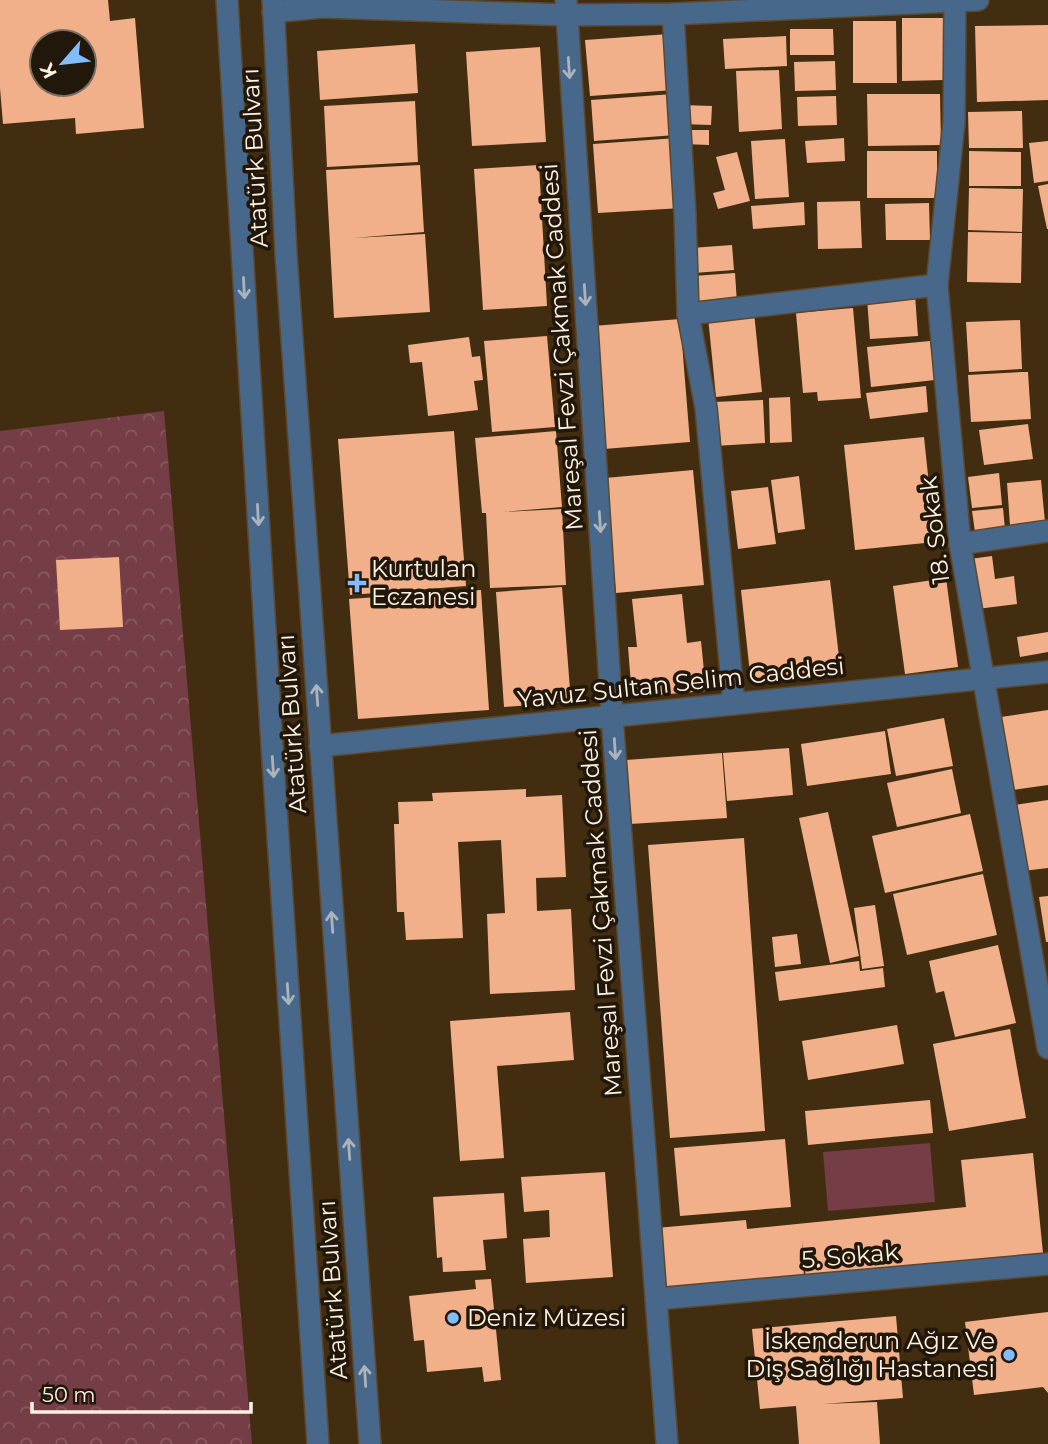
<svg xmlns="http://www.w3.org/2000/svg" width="1048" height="1444" font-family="Montserrat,sans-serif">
<defs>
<pattern id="park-crowns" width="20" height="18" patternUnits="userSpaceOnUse" patternTransform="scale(1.75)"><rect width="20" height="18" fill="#753d46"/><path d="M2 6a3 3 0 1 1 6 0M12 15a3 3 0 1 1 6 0" fill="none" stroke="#8a5a60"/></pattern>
</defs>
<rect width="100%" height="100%" fill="#422d10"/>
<!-- park -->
<polygon fill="url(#park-crowns)" points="164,411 252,1444 0,1444 0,431"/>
<!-- pitch -->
<polygon fill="#753d46" points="930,1143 935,1202 828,1211 823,1152"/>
<!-- building -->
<g fill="#f1b089" fill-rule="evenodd">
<path d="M0,0H108L110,21L135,18L144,128L76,134L75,118L3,124L0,88ZM42,42H84V84H42Z"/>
<polygon points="902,18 945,18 946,80 902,81"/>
<polygon points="853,21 896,21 897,83 853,83"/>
<polygon points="1048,25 1048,100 977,102 975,26"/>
<polygon points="790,29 833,29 834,55 790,55"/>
<polygon points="669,34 674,90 590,96 585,40"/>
<polygon points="786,36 787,66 725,69 723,39"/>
<polygon points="415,44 418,93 320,100 317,51"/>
<polygon points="540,47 546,142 472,146 466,52"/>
<polygon points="835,61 836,90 795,91 794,62"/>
<polygon points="779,70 782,129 739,132 736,71"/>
<polygon points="673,94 676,135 594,141 591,100"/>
<polygon points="867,94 940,94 941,145 868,146"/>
<polygon points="836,96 837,125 798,126 797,97"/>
<polygon points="415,101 418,162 327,167 324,106"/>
<polygon points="682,105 712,106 711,125 681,124"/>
<polygon points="1022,111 1023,148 969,148 968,112"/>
<polygon points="683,130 709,130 709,145 683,144"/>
<polygon points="677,138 682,208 598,213 593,144"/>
<polygon points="844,138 845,161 807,163 805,141"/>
<polygon points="785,139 789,197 755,199 751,141"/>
<polygon points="1048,141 1048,181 1034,183 1029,143"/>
<rect x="867" y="151" width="70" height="47"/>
<polygon points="969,151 1021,152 1021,186 969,186"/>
<polygon points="737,152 750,201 718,209 713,193 725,190 716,157"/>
<polygon points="420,165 424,232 354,238 425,234 430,312 334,318 326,170"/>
<polygon points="539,165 547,306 483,310 474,169"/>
<polygon points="1048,184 1048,229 1047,229 1038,186"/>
<polygon points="969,188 1023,189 1022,232 968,230"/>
<polygon points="860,201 862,248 818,249 817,202"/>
<polygon points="804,202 805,225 753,229 751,206"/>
<polygon points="929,203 930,240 886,240 885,204"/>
<polygon points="968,232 1022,233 1021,283 967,282"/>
<polygon points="732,245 734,270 694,273 691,248"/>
<polygon points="735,273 737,303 695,306 693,276"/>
<polygon points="915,295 918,336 870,339 867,298"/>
<polygon points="853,308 861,398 818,401 817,392 803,393 796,313"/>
<polygon points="754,312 762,392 716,397 708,317"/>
<polygon points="680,319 690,442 604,449 593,326"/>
<polygon points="1020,320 1022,369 969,372 966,322"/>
<polygon points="547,336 555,427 492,432 484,341"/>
<polygon points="469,337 472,357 480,356 483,380 474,381 478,410 428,416 422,362 410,363 408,345"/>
<polygon points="930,341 935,380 871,387 867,347"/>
<polygon points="1022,372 1028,372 1031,419 971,422 968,375"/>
<polygon points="926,386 928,412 870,419 866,393"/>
<polygon points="790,397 792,442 770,443 769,398"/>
<polygon points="763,400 765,443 715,446 713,402"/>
<polygon points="1028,424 1033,459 984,465 979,430"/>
<polygon points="454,431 466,586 350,595 338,439"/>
<polygon points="556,431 562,507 502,512 562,509 566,585 490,588 486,513 482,513 475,438"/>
<polygon points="924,437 935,542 855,550 844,445"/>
<polygon points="693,470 704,585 616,593 605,478"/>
<polygon points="999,473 1002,505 972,508 968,477"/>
<polygon points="799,476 805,529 778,533 771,480"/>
<polygon points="1041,480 1045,522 1010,525 1007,483"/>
<polygon points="768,487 776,544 738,549 731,491"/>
<polygon points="1003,508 1005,529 975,532 972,511"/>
<polygon points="992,556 995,579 1014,576 1017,604 977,609 970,559"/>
<polygon points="119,557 123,627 60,630 56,560"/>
<polygon points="946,578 958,667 905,674 893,586"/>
<polygon points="830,580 841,674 751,683 741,590"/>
<polygon points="562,587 571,702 504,707 496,592"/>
<polygon points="481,590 489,710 358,719 349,599"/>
<polygon points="682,594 687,643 701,641 706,691 632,697 628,647 637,647 632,599"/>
<polygon points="1048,632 1048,652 1020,657 1017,637"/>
<polygon points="1048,710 1048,785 1012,790 1001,717"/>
<polygon points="944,718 953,766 896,776 887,729"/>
<polygon points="885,731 891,774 807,786 801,744"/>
<polygon points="789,748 793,795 727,801 723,753"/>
<polygon points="722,753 727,818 630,824 626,760"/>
<polygon points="952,769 961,813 897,827 887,783"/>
<polygon points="526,789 526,797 562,795 566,877 536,878 537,911 571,909 575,990 490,994 487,914 505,913 501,840 458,842 463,938 406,940 404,912 397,912 394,824 399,824 398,802 433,801 432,793"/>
<polygon points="1048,800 1048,868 1023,871 1015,805"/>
<polygon points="828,812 859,956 830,963 799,818"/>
<polygon points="970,814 983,871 885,893 872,836"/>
<polygon points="744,838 765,1131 670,1138 648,845"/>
<polygon points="983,874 997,935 907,955 893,894"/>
<polygon points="1048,896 1048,942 1046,942 1039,897"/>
<polygon points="875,905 884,966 862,969 854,908"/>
<polygon points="797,934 801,964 775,967 772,937"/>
<polygon points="998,945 1016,1023 955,1037 944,991 936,993 929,961"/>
<polygon points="859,961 860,971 883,968 885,987 779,1001 775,972"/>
<polygon points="570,1012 574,1060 497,1066 504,1158 460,1161 450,1021"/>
<polygon points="897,1025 904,1064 808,1080 802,1041"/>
<polygon points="1010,1029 1026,1118 949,1131 933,1044"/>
<polygon points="930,1100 933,1133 808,1145 805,1111"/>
<polygon points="785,1139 791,1207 680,1216 674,1148"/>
<polygon points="1033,1153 1043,1253 806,1279 802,1241 804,1278 661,1290 656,1228 746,1220 747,1229 966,1207 961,1160"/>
<polygon points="605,1172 613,1277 526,1283 523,1239 550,1237 549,1210 524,1212 521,1177"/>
<polygon points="504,1193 507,1238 483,1240 486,1270 443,1272 442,1257 437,1258 433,1197"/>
<polygon points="491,1279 501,1380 484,1382 482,1367 427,1372 424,1340 414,1341 409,1296 476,1289 475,1280"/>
<polygon points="1048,1312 1048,1393 1043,1387 974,1395 965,1322"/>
<polygon points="896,1316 903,1398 823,1404 877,1402 880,1444 799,1444 796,1406 760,1409 752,1329"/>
</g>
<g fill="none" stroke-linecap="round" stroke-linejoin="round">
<defs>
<g id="minor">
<polyline points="227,0 272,746 318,1444"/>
<polyline points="273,0 286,254 370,1444"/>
<polyline points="566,0 612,716 667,1444"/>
<polyline points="955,0 954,122 937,285 960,544 1048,1048"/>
<polyline points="273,12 322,7 566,15 673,14 978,0"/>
<polyline points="673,14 685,214 688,314 706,408 734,704"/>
<polyline points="688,314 937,285"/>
<polyline points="960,544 1048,531"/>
<polyline points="320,746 1048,672"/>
<polyline points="656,1299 1048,1264"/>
</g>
</defs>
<!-- minor casing -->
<use href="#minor" stroke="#5c482d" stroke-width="24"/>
<!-- minor -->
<use href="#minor" stroke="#47688b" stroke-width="21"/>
</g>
<!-- one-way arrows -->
<defs><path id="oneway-shaft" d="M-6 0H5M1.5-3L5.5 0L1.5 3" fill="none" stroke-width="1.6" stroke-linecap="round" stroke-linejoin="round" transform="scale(1.75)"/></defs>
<g stroke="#acb3ba">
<use href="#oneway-shaft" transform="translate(569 68) rotate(86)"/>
<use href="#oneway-shaft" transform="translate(244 288) rotate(87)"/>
<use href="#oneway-shaft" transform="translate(585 295) rotate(86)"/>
<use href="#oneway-shaft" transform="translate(258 515) rotate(87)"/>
<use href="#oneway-shaft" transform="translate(600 522) rotate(86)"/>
<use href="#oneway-shaft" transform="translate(317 695) rotate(-94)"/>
<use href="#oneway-shaft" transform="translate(615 749) rotate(86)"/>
<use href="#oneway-shaft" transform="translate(273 767) rotate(86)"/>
<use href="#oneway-shaft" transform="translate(332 922) rotate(-94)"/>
<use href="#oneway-shaft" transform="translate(288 994) rotate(86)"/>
<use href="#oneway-shaft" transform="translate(349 1149) rotate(-94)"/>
<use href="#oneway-shaft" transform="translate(365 1376) rotate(-94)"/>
</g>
<!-- markers -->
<g fill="#83bcfa" stroke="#21170b" stroke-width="2.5">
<path d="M353.5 572.5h7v7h7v7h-7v7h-7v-7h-7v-7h7z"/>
<circle cx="453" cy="1318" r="7"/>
<circle cx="1009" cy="1355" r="7"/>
</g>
<g text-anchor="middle" stroke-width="7" stroke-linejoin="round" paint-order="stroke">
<!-- street labels -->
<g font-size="24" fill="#fff1e1" stroke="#21170b">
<text transform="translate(255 158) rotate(-93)" y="8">Atatürk Bulvarı</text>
<text transform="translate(562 347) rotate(-94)" y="8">Mareşal Fevzi Çakmak Caddesi</text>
<text transform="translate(935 530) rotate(-97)" y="8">18. Sokak</text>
<text transform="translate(681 683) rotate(-6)" y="8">Yavuz Sultan Selim Caddesi</text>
<text transform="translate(292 724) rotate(-94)" y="8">Atatürk Bulvarı</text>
<text transform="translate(601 913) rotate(-94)" y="8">Mareşal Fevzi Çakmak Caddesi</text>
<text transform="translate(850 1256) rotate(-5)" y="8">5. Sokak</text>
<text transform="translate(333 1290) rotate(-94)" y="8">Atatürk Bulvarı</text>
</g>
<!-- poi labels -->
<g font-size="24" fill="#fff1e1" stroke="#21170b" text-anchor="start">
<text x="371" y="577">Kurtulan<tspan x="371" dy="28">Eczanesi</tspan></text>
<text x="467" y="1326">Deniz Müzesi</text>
<text x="995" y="1349" text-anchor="end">İskenderun Ağız Ve<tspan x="995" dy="28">Diş Sağlığı Hastanesi</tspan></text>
</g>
</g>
<!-- north arrow -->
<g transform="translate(63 63) rotate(242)"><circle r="33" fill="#21170b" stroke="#7a6e61" stroke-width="2"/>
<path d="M0-5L12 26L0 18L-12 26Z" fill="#83bcfa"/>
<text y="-10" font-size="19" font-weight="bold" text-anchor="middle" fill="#fff1e1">K</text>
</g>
<!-- scale -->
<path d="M32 1402v10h219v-10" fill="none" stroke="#fff1e1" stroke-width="3.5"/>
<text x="42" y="1402" font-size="21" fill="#fff1e1" stroke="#21170b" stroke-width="5" paint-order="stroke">50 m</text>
</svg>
